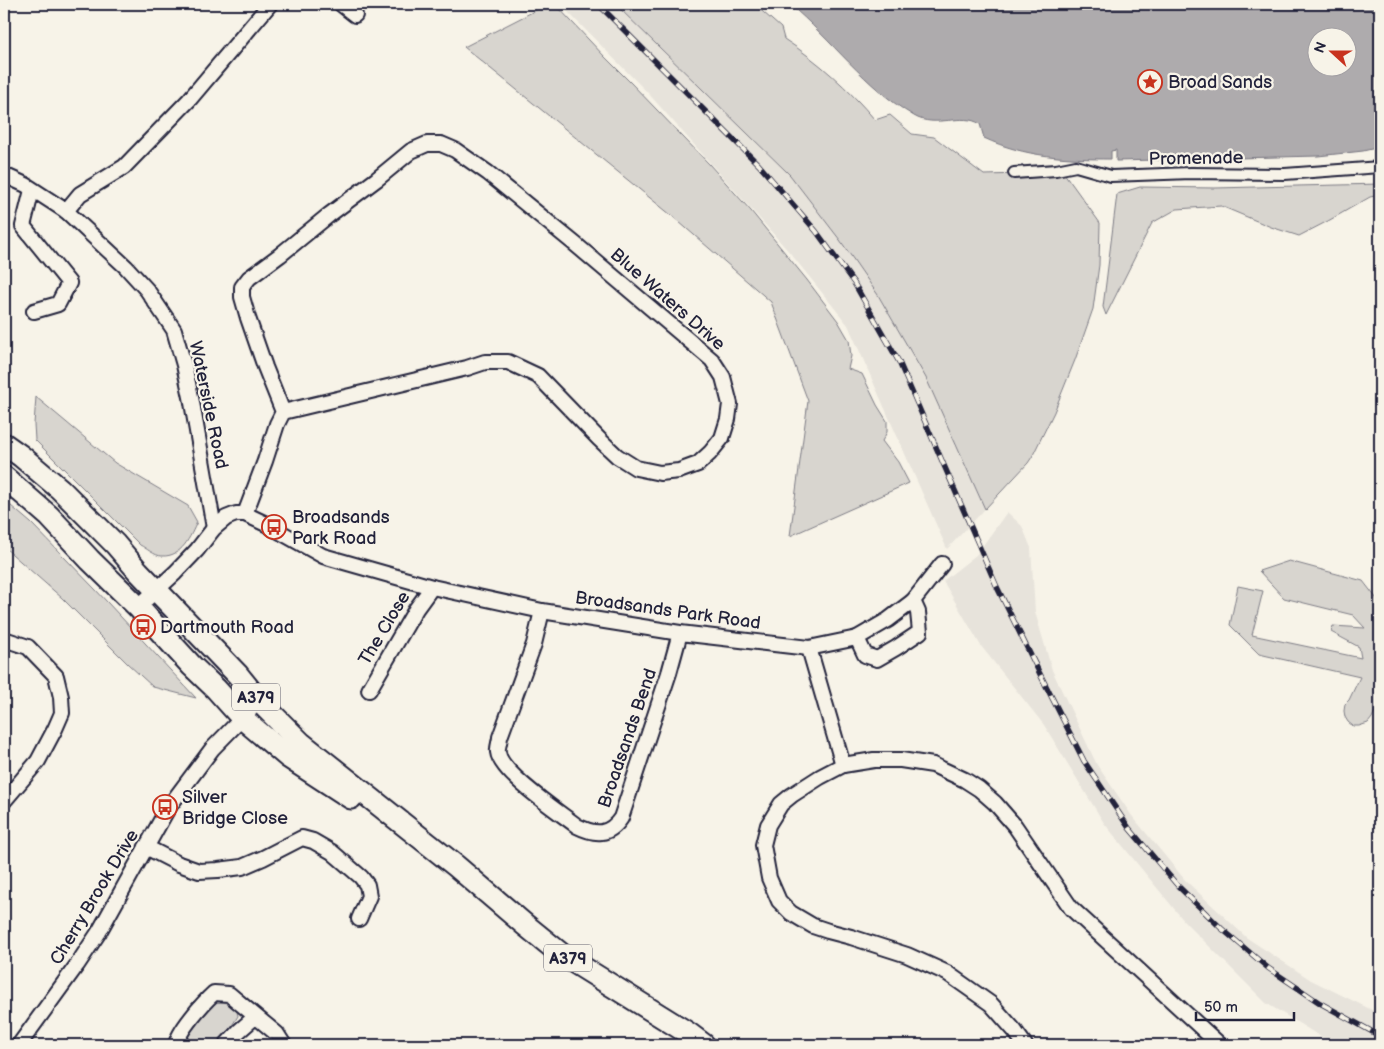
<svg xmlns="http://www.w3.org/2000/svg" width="1384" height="1049" font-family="'Balsamiq Sans',sans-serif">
<rect width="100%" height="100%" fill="#f7f3e8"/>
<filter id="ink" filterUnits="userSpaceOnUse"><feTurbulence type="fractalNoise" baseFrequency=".02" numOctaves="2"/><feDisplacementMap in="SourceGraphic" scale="10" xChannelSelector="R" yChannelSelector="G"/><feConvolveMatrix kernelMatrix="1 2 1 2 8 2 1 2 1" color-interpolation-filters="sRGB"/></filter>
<g filter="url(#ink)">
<!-- built -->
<g fill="#e7e3db">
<polygon points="560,4 615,4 790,175 840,240 878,295 926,378 985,509 947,549 848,325 791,254 648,93"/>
<polygon points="1007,512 1022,526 1031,548 1035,612 1052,670 1097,765 1132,816 1185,880 1247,938 1311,980 1380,1014 1380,1045 1334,1045 1266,1003 1185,922 1104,823 1044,725 981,646 943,581 976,555"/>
</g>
<!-- green -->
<g fill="#d8d5cf" stroke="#7d7c85">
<polygon points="548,4 555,4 605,57 631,83 709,164 751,211 807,280 838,321 849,340 851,356 848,369 862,374 877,405 887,421 887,432 882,441 898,462 909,483 790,536 808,401 771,302 671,215 464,47"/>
<path d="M615,4H754L781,28L784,39C818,61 849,89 875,120L890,115L912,134L934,137L984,175L1064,173L1100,223L1099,265L1093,309L1075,360L1054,412L1032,457L1028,463L985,509L926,378L878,295L840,240L790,175Z"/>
<polygon points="1380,184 1380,195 1370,197 1328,221 1299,236 1271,227 1221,206 1177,209 1152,223 1106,315 1103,307 1117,194 1140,187 1215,188"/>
<path d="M36,397L115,463L188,506L197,522C190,537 182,557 162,556C155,556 146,548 140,545L35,440L34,424Z"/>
<polygon points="4,500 31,523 95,589 196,698 153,687 128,664 62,598 4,547"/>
<polygon points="1289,561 1363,581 1380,603 1380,700 1372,718 1368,723 1359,726 1353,726 1348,722 1345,717 1344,711 1345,704 1349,700 1360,677 1259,654 1230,625 1238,586 1263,591 1252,635 1361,658 1359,647 1331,632 1333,626 1365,628 1353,615 1284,598 1259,571"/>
<path d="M224,1000C234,1002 236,1006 238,1016L231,1027L214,1045H183C188,1034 204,1007 216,1001C217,1001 223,1000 224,1000Z"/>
</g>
<!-- water -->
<path fill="#aeabad" stroke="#76747f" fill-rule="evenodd" d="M789,4H1380V147L1363,151L1318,156L1116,161V150L1111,151V159C1066,159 1025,157 984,138L980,124C963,112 935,129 914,116C865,87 832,40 789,4ZM1316,38H1346V68H1316Z"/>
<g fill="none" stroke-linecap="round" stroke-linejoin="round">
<defs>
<polyline id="pedestrian" points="1014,173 1056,170 1076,166 1111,176 1191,173 1285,174 1380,167"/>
<g id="minor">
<polyline points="341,4 355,15"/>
<polyline points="4,175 26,185 66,211 126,267 147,290 174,330 184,365 191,397 214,528"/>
<polyline points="32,190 23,226 69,283 58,304 34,311"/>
<polyline points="66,211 80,194 124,167 189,100 270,4"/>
<polyline points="245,514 265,461 277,424 283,412 265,367 248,318 242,297 242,287 249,278 280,255 329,215 377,179 411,151 427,144 441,144 455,150 488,173 575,244 712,360 723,377 730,404 728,419 722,438 710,453 698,464 679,471 660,473 636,468 617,456 599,439 538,376 508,362 485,362 467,368 283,412"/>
<polyline points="138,607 175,573 197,550 214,528 226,518 236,514 245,514 266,524 323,556 432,587 542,611 680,633 809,648 857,638 888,620 913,601 942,564"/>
<path d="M542,611L534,644L500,737C500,741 497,748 498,752C500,773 559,812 577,826C595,835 609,836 621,818L669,673L680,633"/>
<polyline points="857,638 865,655 877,659 896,648 920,632 918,612 913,601"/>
<polyline points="4,639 28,647 56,676 61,697 62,713 55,729 38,761 4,801"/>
<polyline points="809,648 843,765"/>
<polyline points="369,690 416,609 432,587"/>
<polyline points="146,847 179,864 199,871 218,870 242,867 263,858 302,838 313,841 332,852 361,877 367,885 369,896 359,919"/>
<polyline points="19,1045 77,965 99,932 168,808 212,749 259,701"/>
<path d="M176,1045C178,1031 203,1003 214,993L229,994L277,1034L284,1045"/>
<polyline points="226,1045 239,1031 255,1017"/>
<polyline points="1025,1045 1015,1031 991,1004 947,973 907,955 851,937 828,931 813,926 791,913 779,901 769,878 763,845 768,825 781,804 792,795 820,777 843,765 874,760 901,760 933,765 965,780 979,789 995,803 1015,826 1071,908 1220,1045"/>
</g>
<g id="primary">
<polyline points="4,444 21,456 60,489 115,544 138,571 238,675 259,701 301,743 456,866 524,924 561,954 688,1033 704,1045"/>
<polyline points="4,477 49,516 90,560 138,607 192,666 216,689 242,718 288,757 351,798"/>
</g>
</defs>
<!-- pedestrian casing -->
<use href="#pedestrian" stroke="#22223b" stroke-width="14"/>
<!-- minor casing -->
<use href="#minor" stroke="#22223b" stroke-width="18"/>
<!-- primary casing -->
<use href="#primary" stroke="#22223b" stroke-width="25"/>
<!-- pedestrian -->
<use href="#pedestrian" stroke="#f7f3e8" stroke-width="10"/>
<!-- minor -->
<use href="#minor" stroke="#f7f3e8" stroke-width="14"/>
<!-- primary -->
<use href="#primary" stroke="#f7f3e8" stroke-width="21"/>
<defs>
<polyline id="rail" points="598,4 759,165 816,231 854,283 899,362 997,587 1039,672 1084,761 1129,828 1178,886 1221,928 1268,968 1320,1003 1380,1036"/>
</defs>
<!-- rail casing -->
<use href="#rail" stroke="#22223b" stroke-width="5.5"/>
<!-- rail -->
<use href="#rail" stroke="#f7f3e8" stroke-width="4" stroke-dasharray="11" stroke-linecap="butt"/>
</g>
</g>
<!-- icons -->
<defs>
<symbol id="sight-ring" viewBox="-11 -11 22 22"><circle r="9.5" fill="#f7f3e8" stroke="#c8321e" stroke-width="1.5"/><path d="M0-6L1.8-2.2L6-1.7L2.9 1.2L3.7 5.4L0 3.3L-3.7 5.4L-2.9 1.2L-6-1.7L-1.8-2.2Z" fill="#c8321e"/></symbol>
<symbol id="bus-ring" viewBox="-11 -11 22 22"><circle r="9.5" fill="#f7f3e8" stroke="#c8321e" stroke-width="1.5"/><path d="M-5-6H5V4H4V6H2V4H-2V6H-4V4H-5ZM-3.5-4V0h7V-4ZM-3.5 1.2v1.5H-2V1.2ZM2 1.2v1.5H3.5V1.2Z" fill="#c8321e"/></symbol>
</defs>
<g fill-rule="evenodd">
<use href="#sight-ring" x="1136" y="68" width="28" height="28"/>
<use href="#bus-ring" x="260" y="513" width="28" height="28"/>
<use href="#bus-ring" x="129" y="613" width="28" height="28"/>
<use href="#bus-ring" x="151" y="793" width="28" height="28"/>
</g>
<g text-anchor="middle" stroke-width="4.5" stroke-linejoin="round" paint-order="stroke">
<!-- shield labels -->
<g fill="#f7f3e8" stroke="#62616f" stroke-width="1">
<rect x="232" y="683.5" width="48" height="27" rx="4"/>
<rect x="544" y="944.5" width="48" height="27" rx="4"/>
</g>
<g font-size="16" font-weight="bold" fill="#22223b">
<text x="256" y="703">A379</text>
<text x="568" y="964">A379</text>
</g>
<!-- poi labels -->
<g font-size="18" fill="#22223b" stroke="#f7f3e8" text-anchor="start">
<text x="1168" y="88">Broad Sands</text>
<text x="292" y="523">Broadsands<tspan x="292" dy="21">Park Road</tspan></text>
<text x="160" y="633">Dartmouth Road</text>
<text x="182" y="803">Silver<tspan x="182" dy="21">Bridge Close</tspan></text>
</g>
<!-- street labels -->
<g font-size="18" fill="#22223b" stroke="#f7f3e8">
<text transform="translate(1196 158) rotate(-1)" y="6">Promenade</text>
<text transform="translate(668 299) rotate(41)" y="6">Blue Waters Drive</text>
<text transform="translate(209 405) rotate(78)" y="6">Waterside Road</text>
<text transform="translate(668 610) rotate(8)" y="6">Broadsands Park Road</text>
<text transform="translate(384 628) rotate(-59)" y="6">The Close</text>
<text transform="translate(627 738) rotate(-71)" y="6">Broadsands Bend</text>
<text transform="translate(94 897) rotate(-59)" y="6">Cherry Brook Drive</text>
</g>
</g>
<!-- margin -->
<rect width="1384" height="1049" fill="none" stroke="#f7f3e8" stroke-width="20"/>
<rect x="10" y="10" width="1364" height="1029" fill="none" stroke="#22223b" stroke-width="2" filter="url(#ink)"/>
<!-- north arrow -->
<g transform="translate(1332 52) rotate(291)"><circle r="24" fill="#f7f3e8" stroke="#a29fa3"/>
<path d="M0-4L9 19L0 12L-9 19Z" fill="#c8321e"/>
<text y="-8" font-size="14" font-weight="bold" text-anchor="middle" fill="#22223b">N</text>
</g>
<!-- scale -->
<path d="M1196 1012v8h98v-8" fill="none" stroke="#22223b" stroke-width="2.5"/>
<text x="1204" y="1012" font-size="15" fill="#22223b" stroke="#f7f3e8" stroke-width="4" paint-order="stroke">50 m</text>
</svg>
